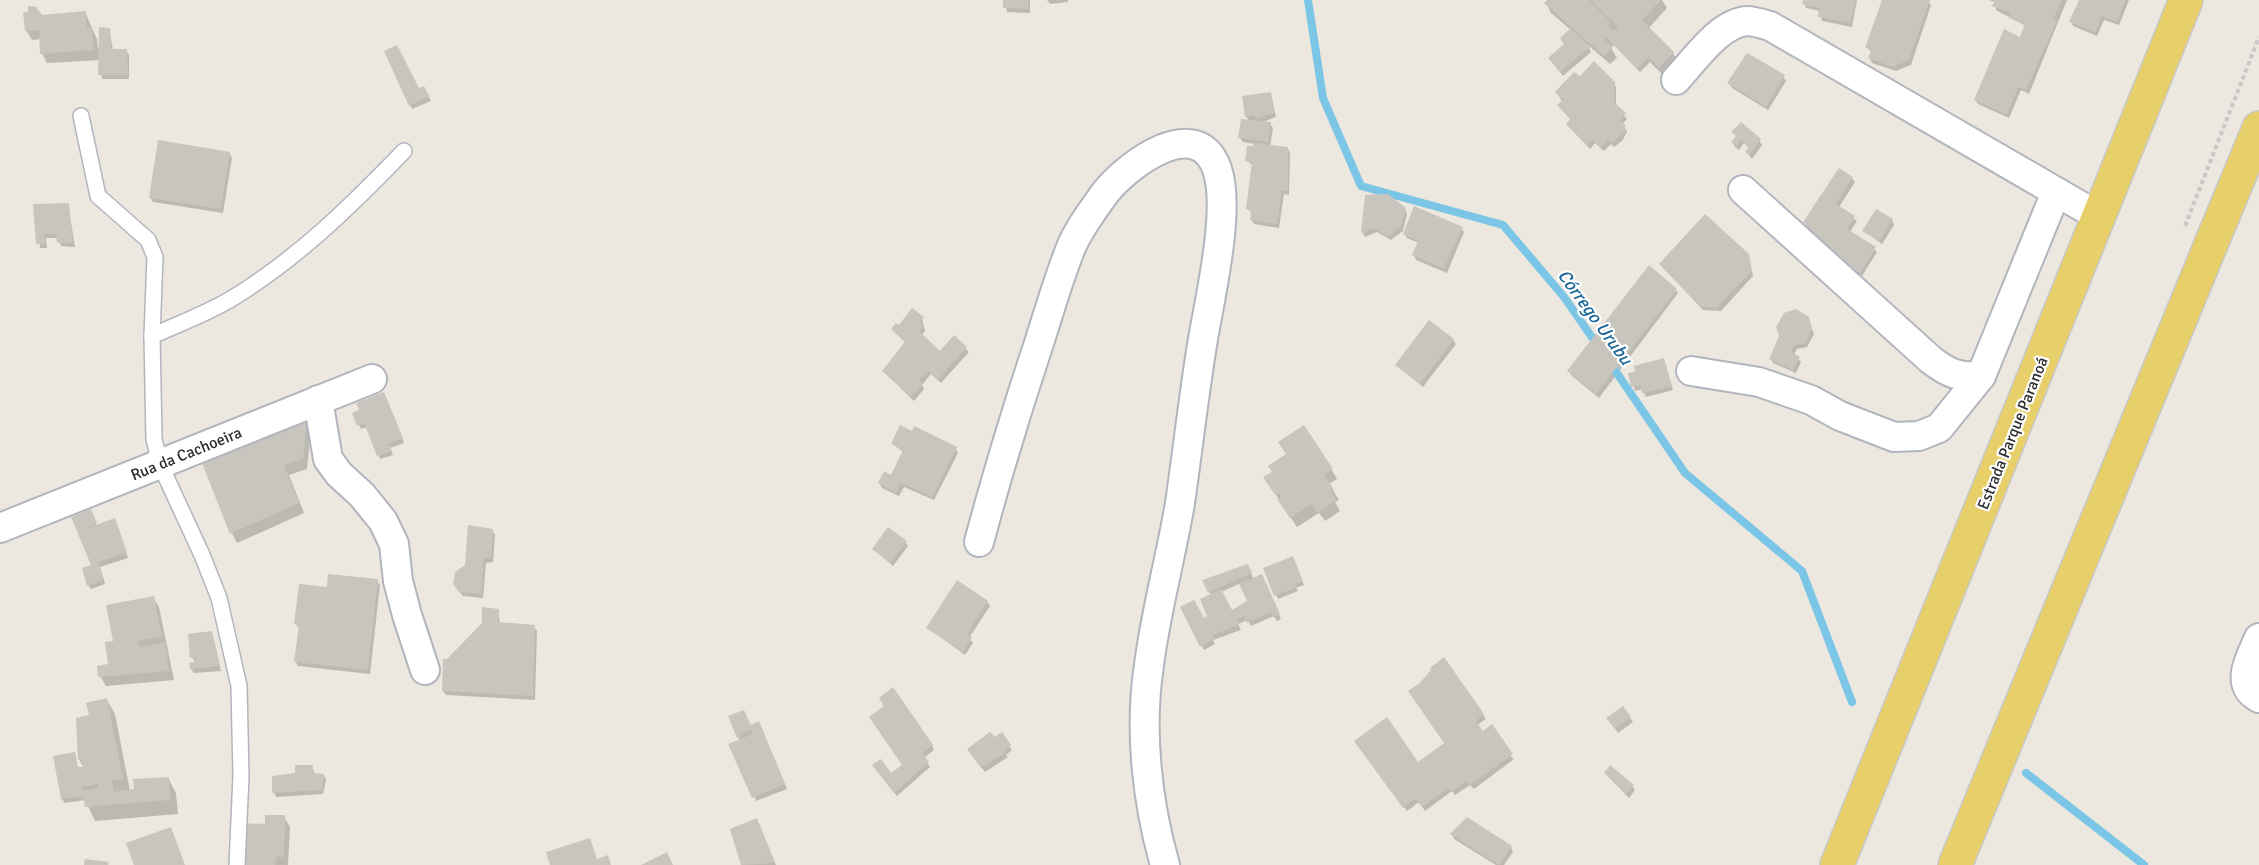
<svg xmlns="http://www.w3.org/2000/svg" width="2259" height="865" font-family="Signika,sans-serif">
<rect width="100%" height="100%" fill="#ece7df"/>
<!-- shadow -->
<g fill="#0003" fill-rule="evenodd">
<polygon points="1005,0 1030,0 1030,13 1007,12"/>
<polygon points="1047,0 1068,0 1068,2 1050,4"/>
<polygon points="1549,0 1662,0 1667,8 1648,29 1673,53 1678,63 1665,77 1650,62 1640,72 1614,45 1611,48 1617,58 1610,64 1587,44 1591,52 1563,76 1553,63 1566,45 1571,30 1551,13 1546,3"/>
<polygon points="1804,0 1857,0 1852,27 1822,21 1820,11 1806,8"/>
<polygon points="1883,0 1927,0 1931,5 1911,65 1896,71 1872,63 1870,58 1872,53 1867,47"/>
<polygon points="1989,0 2067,0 2029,94 2021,90 2009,118 1978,104 1975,100 2021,39 2026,26 1996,10 1995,2"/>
<polygon points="2080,0 2129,0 2119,25 2104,20 2097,36 2073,26 2071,21"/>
<polygon points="36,8 43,16 85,12 97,39 98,50 109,29 113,50 126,50 129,55 129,79 102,79 100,60 47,63 42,53 41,39 32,40 26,30"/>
<polygon points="1783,76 1786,81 1768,110 1732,88 1729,83"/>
<polygon points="1580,78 1614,83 1616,87 1616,106 1627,119 1622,124 1627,131 1623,140 1614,147 1611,144 1604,151 1595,143 1590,149 1568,124 1571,120 1559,96"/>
<polygon points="424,88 431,101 412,109 410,105"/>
<polygon points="1271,94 1276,117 1260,123 1270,124 1273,128 1270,147 1288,149 1290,153 1289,195 1284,194 1279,228 1254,224 1252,220 1253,213 1247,209 1253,165 1247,161 1255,144 1243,142 1240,138 1249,121 1246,116"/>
<polygon points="1733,132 1759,140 1762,145 1752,159 1747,152 1750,149 1744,143 1739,150 1735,147 1733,143 1737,137"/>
<polygon points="229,153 232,158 223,213 153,202 150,197"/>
<polygon points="1852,178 1855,182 1839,207 1857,221 1850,232 1877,252 1862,276 1833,258 1832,251 1809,233 1805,222"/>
<polygon points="1367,197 1405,209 1407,214 1403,231 1391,240 1377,232 1365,237 1363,233"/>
<polygon points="68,204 75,247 61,246 58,238 46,238 47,248 40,248 35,206"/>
<polygon points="1892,220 1894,225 1882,244 1864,231"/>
<polygon points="1461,228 1464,232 1447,273 1416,260 1414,255 1419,243 1407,238 1404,234"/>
<polygon points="1748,255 1753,276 1721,311 1703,310 1660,264"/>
<polygon points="1675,289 1678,293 1599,398 1572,376 1569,371"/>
<polygon points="922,318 925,331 921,336 940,353 954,337 969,352 941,383 931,374 922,385 924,389 914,401 884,372 906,344 893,329"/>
<polygon points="1808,318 1814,334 1807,347 1797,349 1794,355 1801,362 1796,373 1773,363 1771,358 1780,336"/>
<polygon points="1453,340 1456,344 1423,387 1396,365"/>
<polygon points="1663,359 1673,390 1646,397 1642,389 1635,391 1630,374"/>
<polygon points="386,398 404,443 390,448 393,455 380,459 367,427 361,429 359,425"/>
<polygon points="306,421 311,431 307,469 289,475 304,513 237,543 232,533"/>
<polygon points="893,444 955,448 958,453 934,500 904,487 899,496 882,488 879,483 891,477 903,452"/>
<polygon points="1288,455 1331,469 1337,479 1329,484 1339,500 1335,502 1340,511 1325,521 1319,513 1297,527 1271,487 1273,472"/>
<polygon points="93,515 97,526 116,524 128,558 100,567 105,584 91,589 88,585 92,566 73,518"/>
<polygon points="492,530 495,535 493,562 486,563 483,598 463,596 457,589 466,566"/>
<polygon points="905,542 908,546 893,566 874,549"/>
<polygon points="1294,562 1304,585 1296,588 1298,591 1278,599 1276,595"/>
<path d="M1250,570L1254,580L1263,581L1281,619L1277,621L1274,616L1251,626L1248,620L1238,624L1241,630L1213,640L1215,644L1204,650L1182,608L1203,620L1209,617L1211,595L1204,581ZM1241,583L1249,602L1232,612L1221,592Z"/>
<polygon points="377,581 380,585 370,674 298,666 296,662 300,629 296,624 328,589"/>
<polygon points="153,597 159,607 174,680 106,686 100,676 110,666 114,643"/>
<polygon points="987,602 990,606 969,638 973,643 965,655 928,628"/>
<polygon points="498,610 500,624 534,627 537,631 535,700 446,695 443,691 447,661"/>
<polygon points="213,637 221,671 194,673 191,669 196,664 192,657"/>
<polygon points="1444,659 1486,719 1477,725 1482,733 1514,759 1474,789 1470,785 1455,795 1452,791 1425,811 1419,802 1407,811 1362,751 1418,764 1446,744 1421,684"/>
<polygon points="107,700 115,714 130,791 168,778 176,793 178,814 95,821 85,800 65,803 62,799 74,754 78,769 84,768 79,759 91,716"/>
<polygon points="1623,708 1633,722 1618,733 1611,723"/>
<polygon points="730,717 750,727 761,727 787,789 756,801 740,741"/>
<polygon points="1001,734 1012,750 1006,755 1008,757 985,772 971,754"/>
<polygon points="932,745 934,750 924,758 930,767 897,796 877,770 891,775"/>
<polygon points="312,767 315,774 324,775 326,780 323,794 276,797 274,792"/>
<polygon points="1606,774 1632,786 1635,790 1629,798"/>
<polygon points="284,817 290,827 288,865 240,865 266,826"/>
<polygon points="759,824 776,865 742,865 731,829"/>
<polygon points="1457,827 1511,847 1513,852 1504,865 1496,865 1454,839 1452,834"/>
</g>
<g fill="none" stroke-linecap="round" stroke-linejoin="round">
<!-- stream -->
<g stroke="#7bc5e6" stroke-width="8">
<polyline points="1308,0 1323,98 1361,186 1503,225 1564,297 1598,346"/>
<polyline points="1610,363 1685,473 1802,571 1852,702"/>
<polyline points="2026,773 2144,865"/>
</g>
</g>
<!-- building -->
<g fill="#c8c5be" fill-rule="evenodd">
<polygon points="1003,0 1028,0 1029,9 1003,8"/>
<polygon points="1547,0 1589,0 1611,22 1608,26 1614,31 1618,27 1591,0 1661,0 1642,20 1674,52 1659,68 1649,57 1637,69 1606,37 1604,39 1613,48 1604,56 1544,3"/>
<polygon points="1803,0 1856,0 1850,23 1818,17 1819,8 1802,4"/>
<polygon points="1882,0 1930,0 1909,60 1893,67 1868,58 1872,49 1865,48"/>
<polygon points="1995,0 2062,0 2053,19 2057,21 2026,90 2018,87 2007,115 1974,100 2004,29 2020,37 2025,24 2009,18 2011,13 1992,6"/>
<polygon points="2079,0 2126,0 2117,22 2102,16 2095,32 2069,22"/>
<polygon points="28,6 37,7 37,11 40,11 41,15 86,11 87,28 92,27 94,50 40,54 39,30 25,31 23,12 28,12"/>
<polygon points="99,27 110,28 111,49 127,49 128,75 98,75"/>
<polygon points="1571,28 1590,47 1560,72 1548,58 1564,44 1560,38"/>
<polygon points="397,45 419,88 424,86 429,96 409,106 384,51"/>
<polygon points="1747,53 1785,75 1766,107 1727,83"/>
<polygon points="1594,61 1615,82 1614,102 1626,113 1620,120 1625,125 1625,132 1611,143 1608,140 1601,147 1592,140 1587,146 1566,124 1570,119 1557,105 1563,100 1555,92 1574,72 1580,76"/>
<polygon points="1271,92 1274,113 1255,119 1255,115 1245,117 1242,96"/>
<polygon points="1241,119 1271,122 1268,142 1238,138"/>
<polygon points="1741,122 1761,139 1749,155 1745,152 1749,147 1741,140 1736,146 1731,142 1736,136 1731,132"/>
<polygon points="158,140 230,152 221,209 149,198"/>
<polygon points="1254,143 1288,147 1288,191 1282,190 1277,224 1250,220 1251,210 1246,209 1252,162 1245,161 1247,146 1253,146"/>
<polygon points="1839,168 1853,177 1836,204 1855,216 1847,229 1876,247 1860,273 1829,253 1832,250 1805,228 1807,225 1803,222"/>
<polygon points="1388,194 1406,208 1401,226 1388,237 1374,228 1361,233 1365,195"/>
<polygon points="69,203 73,243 60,243 57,242 56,234 45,234 45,244 36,244 33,204"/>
<polygon points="1414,206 1463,227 1444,269 1412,255 1418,241 1403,234"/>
<polygon points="1876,209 1893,219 1880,241 1862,231"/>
<polygon points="1705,214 1749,254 1752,271 1716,308 1700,306 1659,264"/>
<polygon points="1649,265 1676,288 1676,291 1596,394 1567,371"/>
<polygon points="912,308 924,317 919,322 924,325 919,331 940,351 954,335 967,347 938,380 928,371 919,380 923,384 911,397 882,371 905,342 891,329 896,323 899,325"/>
<polygon points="1796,309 1809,317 1812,329 1805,343 1795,345 1791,352 1800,357 1793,370 1769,359 1779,336 1776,327 1784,313"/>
<polygon points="1429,320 1454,339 1420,384 1395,365"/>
<polygon points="1664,358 1672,386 1642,393 1640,385 1631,387 1628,373 1635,372 1634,366"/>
<polygon points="384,392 403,438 388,444 392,451 377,456 364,423 357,426 352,413 359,410 356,403"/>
<polygon points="307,420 303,459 284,465 299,503 230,534 202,463"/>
<polygon points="900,425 912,431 914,426 957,447 932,497 901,483 896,493 878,483 884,471 891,475 903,450 891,444"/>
<polygon points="1304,425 1333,469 1324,474 1334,490 1331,492 1336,500 1318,513 1312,504 1290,518 1277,499 1281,497 1279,493 1275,495 1263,477 1272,472 1268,466 1286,454 1278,442"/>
<polygon points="91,509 97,523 82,530 115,518 127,553 98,562 104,580 87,586 82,568 91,565 71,517"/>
<polygon points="468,525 493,529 491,558 484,558 481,594 459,592 453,584 455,572 465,565"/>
<polygon points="888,527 907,541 890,563 872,549"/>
<polygon points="1293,556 1303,581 1295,584 1297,587 1274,596 1263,568"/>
<polygon points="1248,564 1252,573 1208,593 1202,580"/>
<polygon points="328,574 378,579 368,670 294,662 299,625 294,624 299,584 327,587"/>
<polygon points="1262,574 1280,614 1273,617 1271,612 1247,623 1244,616 1237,620 1239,625 1212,635 1214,639 1200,647 1180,607 1194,600 1204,618 1207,616 1200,599 1221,589 1232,610 1247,601 1239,584"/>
<polygon points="957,580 988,601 967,634 972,637 963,652 926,628"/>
<polygon points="154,596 162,637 137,641 139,647 165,642 169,671 98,677 97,666 108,664 105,642 113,641 106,605"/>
<polygon points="482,607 499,609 498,622 535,625 533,696 442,691 443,659 447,659 482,623"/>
<polygon points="212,631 220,666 190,669 189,663 196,662 195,657 190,658 188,634"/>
<polygon points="1444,657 1484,714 1476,721 1483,731 1492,724 1513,754 1470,785 1467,781 1451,792 1449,788 1422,807 1415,799 1403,808 1354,741 1387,717 1418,762 1444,743 1408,691 1420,683 1431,670 1430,668"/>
<polygon points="893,687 933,745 922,753 929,762 894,793 872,765 881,759 891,773 902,765 869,717 884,706 879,698"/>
<path d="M107,698L123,779L112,781L114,792L134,789L133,779L169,777L170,800L85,807L83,796L61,799L53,756L75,752L78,767H83L82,759L78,760L76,718L89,715L86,703ZM98,784V788L82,791L81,787Z"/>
<polygon points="1623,706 1631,717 1615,729 1606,718"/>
<polygon points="744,710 751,725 759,721 785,784 752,798 728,744 753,734 751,729 740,734 742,737 737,738 728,716"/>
<polygon points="990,732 995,737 1002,732 1011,745 1005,750 1006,752 981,768 967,749"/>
<polygon points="295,765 313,765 313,773 324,774 322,790 272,793 272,776 295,773"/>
<polygon points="1610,765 1634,785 1626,794 1604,773"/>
<polygon points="265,815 285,815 284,857 276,857 275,865 239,865 241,823 265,824"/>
<polygon points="1467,817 1512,846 1499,865 1450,834"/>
<polygon points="757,818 775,863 741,865 730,829"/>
<polygon points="171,827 185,865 134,865 126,843"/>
<polygon points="590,838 597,859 608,855 611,865 550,865 546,852"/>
<polygon points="667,852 673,865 641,865"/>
<polygon points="85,859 109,862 108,865 84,865"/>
</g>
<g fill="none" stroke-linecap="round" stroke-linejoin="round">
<defs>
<g id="lane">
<polyline points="81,116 98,196 148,240 155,257 152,336 154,439 160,464 202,555 219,598 239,686 241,776 237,865"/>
<path d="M152,336C178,324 206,314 231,299C297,259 351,206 404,151"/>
</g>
<g id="street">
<path d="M1676,80C1694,61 1719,23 1747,21C1754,21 1763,24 1770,26L2098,216"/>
<path d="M1743,190L1931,360C1948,373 1959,378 1981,376L2056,192"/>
<polyline points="1691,371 1759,382 1811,400 1840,416 1894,437 1919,436 1939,428 1981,376"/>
<polyline points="318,400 328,459 339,474 362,495 383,521 394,544 398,581 407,615 425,670"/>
<polyline points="0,528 372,379"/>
<path d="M979,542C997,475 1017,409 1039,343C1049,312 1058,280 1070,250C1077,231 1093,210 1105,193C1127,165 1197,112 1217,169C1231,209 1210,297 1203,339C1194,393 1188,448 1180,503C1171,557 1156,610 1149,665C1139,730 1147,802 1165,865"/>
<path d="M2259,638C2250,658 2234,685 2259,698"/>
</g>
<g id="primary">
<polyline points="1837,865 2186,0"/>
<polyline points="1955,865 2259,128"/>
</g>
</defs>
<!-- lane casing -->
<use href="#lane" stroke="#b3b5be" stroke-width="18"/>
<!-- street casing -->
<use href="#street" stroke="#b3b5be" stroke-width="32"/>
<!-- primary casing -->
<use href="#primary" stroke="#c8c8c8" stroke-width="36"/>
<!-- path -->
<polyline stroke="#c8c8c8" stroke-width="4" stroke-dasharray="4.5 3" stroke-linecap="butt" points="2185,226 2259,37"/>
<!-- lane -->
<use href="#lane" stroke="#fff" stroke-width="15"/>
<!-- street -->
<use href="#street" stroke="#fff" stroke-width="28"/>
<!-- primary -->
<use href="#primary" stroke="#e7cf6a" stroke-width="33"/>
</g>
<g text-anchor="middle" stroke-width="4.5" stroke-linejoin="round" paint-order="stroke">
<!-- street labels -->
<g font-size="16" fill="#2c2c2c" stroke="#fff">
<text transform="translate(2012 433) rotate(-68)" y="6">Estrada Parque Paranoá</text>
<text transform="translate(186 453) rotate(-22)" y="6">Rua da Cachoeira</text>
</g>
<!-- water labels -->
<g font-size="18" font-style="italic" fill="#176495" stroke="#fff">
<text transform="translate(1595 317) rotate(54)" y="6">Córrego Urubu</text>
</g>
</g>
</svg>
